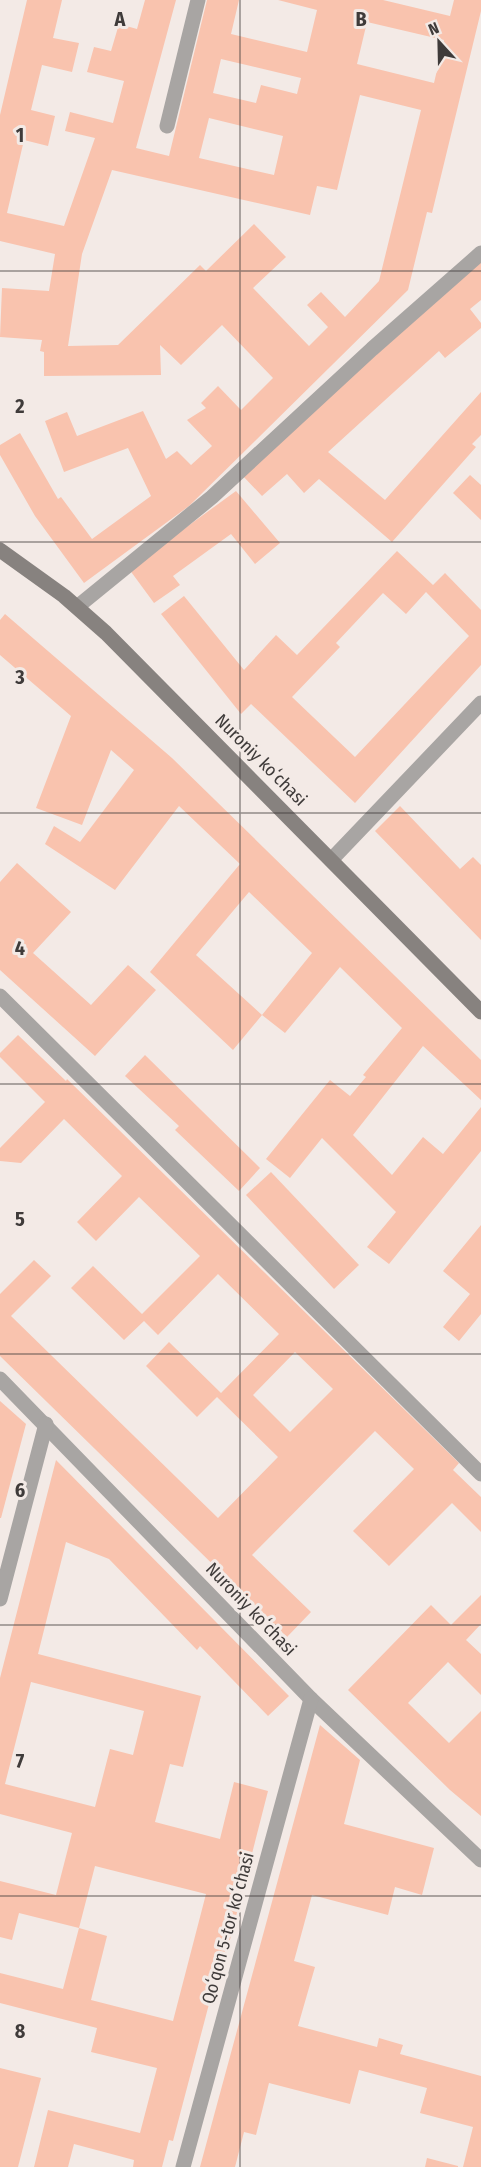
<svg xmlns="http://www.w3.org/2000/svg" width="481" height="2167" font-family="'Fira Sans Condensed',sans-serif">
<rect width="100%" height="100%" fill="#f3eae6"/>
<!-- building -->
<g fill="#f9c3ae" fill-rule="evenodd">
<path d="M27,0H62L53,38L79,43L72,72L42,65L31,110L55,116L48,146L24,140L7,213L64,226L95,138L65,131L70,112L113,123L124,81L87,72L94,47L111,51L119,24L137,29L145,0H176L136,148L169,156L207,0H239L231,34L307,52L317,10L278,0H383L450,16L454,0H481V11L432,213L427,212L408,290L189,506L84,583L35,516L0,455V445L20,433L58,499L61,497L92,539L151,496L128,448L64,472L45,421L67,412L77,436L143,411L166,459L177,451L191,465L212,446L187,420L206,408L201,403L218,386L241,410L273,378L222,325L181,365L160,345L161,375L44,376V352L40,351L42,340L0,337L2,288L49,291L55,254L0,241V115ZM367,22L444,40L434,83L357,64ZM221,59L301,78L297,94L261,85L256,103L213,93ZM360,95L421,110L379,281L345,317L321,292L307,305L328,327L309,346L253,288L286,257L254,224L206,271L200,265L118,345L68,346L82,254L112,170L310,215L317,186L337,190ZM209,118L283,136L274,175L199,158Z"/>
<polygon points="481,262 481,300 470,309 481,323 481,328 445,358 439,351 328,452 385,500 481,392 481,435 472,444 476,447 392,542 319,479 304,493 287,474 262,496 241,474"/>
<polygon points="470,475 481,485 481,520 453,493"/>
<polygon points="236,491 280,543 255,564 231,534 173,576 180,585 154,603 129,569"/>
<path d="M397,551L433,585L445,573L481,610V665L355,803L251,704L241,714L161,614L184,596L244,670L276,635L297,655ZM426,592L469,636L355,757L292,697L340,647L336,643L383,593L406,614Z"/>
<polygon points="5,614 172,758 481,1060 481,1100 423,1046 353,1135 392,1175 423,1137 443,1154 481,1107 481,1151 389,1264 367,1247 396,1212 322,1138 290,1178 266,1159 330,1080 350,1096 366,1077 363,1075 402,1028 340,967 285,1033 262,1015 312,953 249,892 196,955 262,1015 233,1050 150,972 240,864 179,806 115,890 45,844 54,826 80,842 134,770 111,750 82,825 36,808 71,716 0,655 0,620"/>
<polygon points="400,806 460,869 473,857 481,865 481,940 375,831"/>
<polygon points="17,863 71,912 33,953 91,1005 128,965 156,990 95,1056 0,970 0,882"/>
<path d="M18,1035L66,1081L67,1079L459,1463L453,1470L481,1497V1532L452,1503L389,1566L353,1531L414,1469L375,1431L252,1555L311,1612L287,1637L0,1356V1294L34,1260L51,1276L11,1316L218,1518L278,1457L217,1397L197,1417L146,1366L169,1342L221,1393L279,1334L218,1274L158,1335L144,1321L124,1340L71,1288L93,1266L142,1314L200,1256L139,1197L96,1241L77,1222L122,1176L64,1119L21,1163L0,1161V1148L45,1102L0,1057V1053ZM295,1352L333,1389L290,1432L253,1395Z"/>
<polygon points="145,1055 260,1168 239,1191 175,1130 179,1126 125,1076"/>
<polygon points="271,1172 359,1265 334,1289 246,1195"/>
<polygon points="481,1225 481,1314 459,1341 443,1327 470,1294 443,1271"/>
<polygon points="0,1401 26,1424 1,1518 0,1518"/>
<path d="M56,1460L289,1696L268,1716L200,1646L197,1650L109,1559L66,1542L38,1654L201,1696L183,1767L170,1764L155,1822L220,1839L234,1782L268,1791L223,1967L219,1966L173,2141L169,2140L162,2167H133L134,2160L74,2144L68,2167H34L48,2110L140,2133L157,2068L91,2052L97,2028L0,2003V1973L63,1989L79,1928L107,1936L91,2000L173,2021L206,1894L95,1866L79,1928L19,1913L12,1940L0,1937V1881L56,1895L72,1833L0,1814V1678ZM31,1682L144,1711L133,1755L110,1749L95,1807L5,1784Z"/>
<polygon points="481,1595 481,1624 466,1640 481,1654 481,1695 448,1662 408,1703 449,1743 481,1711 481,1816 450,1790 348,1690 431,1605 451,1625"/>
<polygon points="320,1725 360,1760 344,1824 434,1848 422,1895 395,1887 388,1915 312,1895 294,1961 315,1967 298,2026 377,2047 379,2038 403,2045 400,2054 481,2076 481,2167 463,2167 473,2127 420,2113 427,2088 359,2070 350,2104 269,2083 256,2135 244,2132 235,2167 200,2167"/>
<polygon points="0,2068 41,2078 18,2167 0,2167"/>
<polygon points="427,2158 458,2166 458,2167 425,2167"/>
</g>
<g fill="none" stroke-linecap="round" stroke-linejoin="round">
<!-- street -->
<g stroke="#a8a5a3" stroke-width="15">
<polyline points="167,126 198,0"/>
<polyline points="77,607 212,497 372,349 481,253"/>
<polyline points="332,859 481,703"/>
<polyline points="0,996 481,1474"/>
<polyline points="0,1379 311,1699 481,1860"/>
<polyline points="0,1599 46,1424"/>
<polyline points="183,2167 311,1699"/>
</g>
<!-- secondary -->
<polyline stroke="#87827f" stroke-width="15" points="0,550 64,596 106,633 481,1012"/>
</g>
<!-- grid -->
<path fill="none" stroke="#3f3b3a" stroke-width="1.5" stroke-opacity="0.55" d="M240,0V2167M0,271H481M0,542H481M0,813H481M0,1084H481M0,1354H481M0,1625H481M0,1896H481"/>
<g text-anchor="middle" stroke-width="6" stroke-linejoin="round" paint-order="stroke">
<!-- street labels -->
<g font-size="18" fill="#3f3b3a" stroke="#f3eae6">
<text transform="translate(261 760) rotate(45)" y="6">Nuroniy koʻchasi</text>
<text transform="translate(251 1609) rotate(46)" y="6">Nuroniy koʻchasi</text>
<text transform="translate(228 1928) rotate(-75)" y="6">Qoʻqon 5-tor koʻchasi</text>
</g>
</g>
<g font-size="20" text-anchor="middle" font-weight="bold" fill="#3f3b3a" stroke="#f3eae6" stroke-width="6" stroke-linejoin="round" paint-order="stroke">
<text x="120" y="26">A</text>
<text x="361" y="26">B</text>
<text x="20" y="142">1</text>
<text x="20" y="413">2</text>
<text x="20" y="684">3</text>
<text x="20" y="955">4</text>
<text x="20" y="1226">5</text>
<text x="20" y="1497">6</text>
<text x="20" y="1768">7</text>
<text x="20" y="2038">8</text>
</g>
<!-- north arrow -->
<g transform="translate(439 42) rotate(338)" stroke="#f3eae6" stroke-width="4.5" paint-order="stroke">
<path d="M0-4.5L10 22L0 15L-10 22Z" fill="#3f3b3a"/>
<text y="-9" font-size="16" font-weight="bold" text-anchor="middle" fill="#3f3b3a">N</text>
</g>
</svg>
